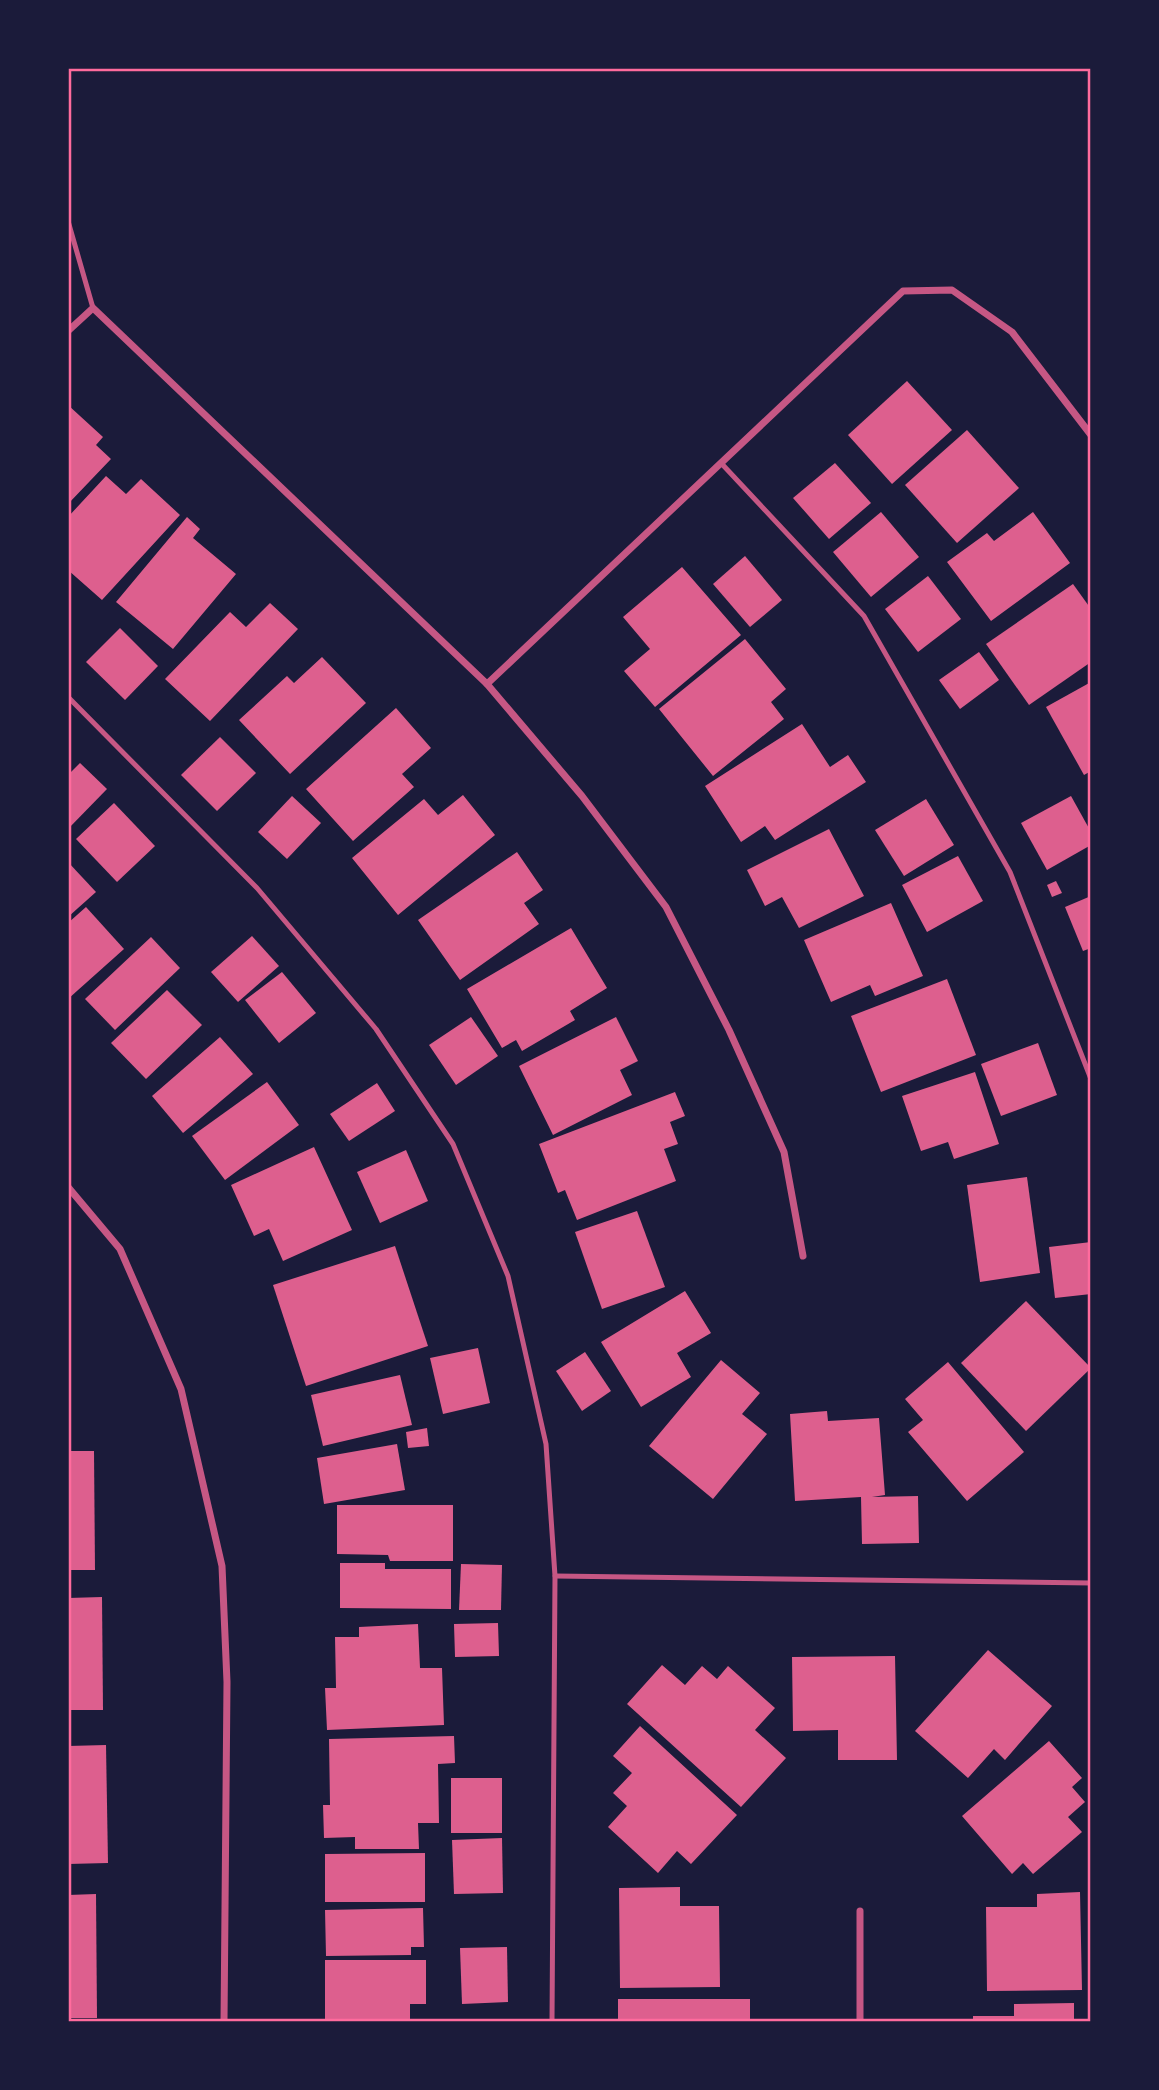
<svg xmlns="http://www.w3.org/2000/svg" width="1159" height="2090" font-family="Inter,sans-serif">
<rect width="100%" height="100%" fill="#1b1b3a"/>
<!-- building -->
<g fill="#dd5f8e">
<polygon points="907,381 952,430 892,484 848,435"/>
<polygon points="68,405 103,437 96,445 111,459 68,504"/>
<polygon points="967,430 1019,488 957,543 905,485"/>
<polygon points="835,463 871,503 829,539 793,498"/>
<polygon points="106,476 126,494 141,479 180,515 102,600 68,570 68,517"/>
<polygon points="881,512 919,557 871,597 833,552"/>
<polygon points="1033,512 1070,563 991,621 947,562 987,533 994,541"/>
<polygon points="187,517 200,529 193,538 236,574 173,649 116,602"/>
<polygon points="745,556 782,600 750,627 713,584"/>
<polygon points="682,567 741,635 655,707 624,671 650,649 623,617"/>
<polygon points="928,576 961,619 918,652 885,609"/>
<polygon points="1073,584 1091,609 1091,662 1029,705 986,644"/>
<polygon points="270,603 298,629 210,721 165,679 230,612 246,627"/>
<polygon points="120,628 158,666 125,700 86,662"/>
<polygon points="745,639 786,689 771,702 784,719 713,776 659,709"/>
<polygon points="979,652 999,680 960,709 939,680"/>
<polygon points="322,657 366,703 290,774 239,720 287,676 294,683"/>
<polygon points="1091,682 1091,771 1084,775 1046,707"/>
<polygon points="396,708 431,748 402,774 414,787 353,841 306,789"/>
<polygon points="802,724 830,767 848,755 866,782 775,840 765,826 741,842 705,786"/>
<polygon points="220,737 256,773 217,811 181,775"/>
<polygon points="80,763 107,789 68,829 68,775"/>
<polygon points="463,795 495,835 398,915 352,858 424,799 438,815"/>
<polygon points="292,796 321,823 287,859 258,832"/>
<polygon points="1071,796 1091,832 1091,845 1047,870 1021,823"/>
<polygon points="926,799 954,845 904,876 875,830"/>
<polygon points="114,803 155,846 117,882 76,839"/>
<polygon points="829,829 864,896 799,928 782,897 765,906 747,870"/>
<polygon points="517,852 543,890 524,903 539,924 460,980 418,920"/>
<polygon points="958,856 983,901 927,932 902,885"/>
<polygon points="68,862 96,892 68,917"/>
<polygon points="1056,881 1062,893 1052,897 1047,885"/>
<polygon points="1091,896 1091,948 1083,951 1065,907"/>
<polygon points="891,903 923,976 875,996 870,985 831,1002 804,940"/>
<polygon points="86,907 124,949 68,999 68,923"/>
<polygon points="571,928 607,988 570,1011 575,1020 522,1051 516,1040 502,1048 467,989"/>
<polygon points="252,936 279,966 238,1002 211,972"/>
<polygon points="151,937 180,968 115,1030 85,999"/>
<polygon points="282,972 316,1013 279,1043 245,1000"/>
<polygon points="947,979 976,1055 881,1092 851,1016"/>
<polygon points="167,990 202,1025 146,1079 111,1043"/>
<polygon points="471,1017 498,1056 456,1085 429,1045"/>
<polygon points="616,1017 638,1061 620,1070 632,1095 553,1135 519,1066"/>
<polygon points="220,1037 253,1074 183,1133 152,1096"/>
<polygon points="1038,1043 1057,1095 1001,1116 981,1064"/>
<polygon points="975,1072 999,1144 954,1159 948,1142 921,1151 902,1096"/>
<polygon points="267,1082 299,1125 225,1180 192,1136"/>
<polygon points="377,1083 395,1111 349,1141 330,1114"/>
<polygon points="675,1092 685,1116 670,1122 678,1144 664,1149 676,1181 577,1220 565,1190 558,1193 539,1144"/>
<polygon points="314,1147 352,1230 283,1261 269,1229 254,1236 231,1185"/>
<polygon points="406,1150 428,1201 380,1223 357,1172"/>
<polygon points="1027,1177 1040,1273 980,1282 967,1185"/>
<polygon points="637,1211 665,1287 602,1309 575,1232"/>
<polygon points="1091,1242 1091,1294 1055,1298 1049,1247"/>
<polygon points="395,1246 428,1346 306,1386 273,1285"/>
<polygon points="685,1291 711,1333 677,1353 691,1377 641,1407 601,1342"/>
<polygon points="1026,1301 1091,1368 1026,1431 961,1363"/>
<polygon points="478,1348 490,1403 443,1414 430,1358"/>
<polygon points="585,1352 611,1391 582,1411 556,1371"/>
<polygon points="721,1360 760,1393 742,1414 767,1434 713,1499 649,1446"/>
<polygon points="948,1362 1024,1452 967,1501 908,1432 923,1420 905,1399"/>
<polygon points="400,1375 412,1425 323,1446 311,1395"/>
<polygon points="827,1411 828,1421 879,1418 885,1495 872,1497 918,1496 919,1543 862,1544 861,1497 795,1501 790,1414"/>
<polygon points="427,1428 429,1446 408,1448 406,1432"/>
<polygon points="397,1444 405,1490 324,1504 317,1458"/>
<polygon points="68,1451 94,1451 95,1570 68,1570"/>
<polygon points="337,1505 453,1505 453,1561 390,1561 388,1555 337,1554"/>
<polygon points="340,1563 385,1563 385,1569 451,1569 451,1609 340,1608"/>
<polygon points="461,1564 502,1565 501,1610 459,1610"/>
<polygon points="102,1597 103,1710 68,1710 68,1598"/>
<polygon points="498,1623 499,1656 455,1657 454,1624"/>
<polygon points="418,1624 420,1668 442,1668 444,1725 327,1730 325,1688 336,1688 335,1637 359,1637 359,1627"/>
<polygon points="988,1650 1052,1706 1005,1760 994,1749 968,1778 915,1731"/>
<polygon points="895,1656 897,1760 838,1760 838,1730 793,1731 792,1657"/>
<polygon points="662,1665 685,1685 702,1666 717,1679 728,1666 775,1708 755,1730 786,1758 741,1807 627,1704"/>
<polygon points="640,1726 737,1815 691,1864 677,1851 658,1873 608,1827 627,1806 613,1793 632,1773 613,1756"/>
<polygon points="454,1736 455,1763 438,1764 439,1823 418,1823 419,1849 355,1849 355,1837 324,1838 323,1805 330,1805 329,1739"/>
<polygon points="1049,1741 1082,1778 1072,1787 1085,1802 1068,1817 1082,1832 1033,1874 1023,1863 1012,1874 962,1816"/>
<polygon points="106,1745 108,1863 68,1864 68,1746"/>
<rect x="451" y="1778" width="51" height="55"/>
<polygon points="502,1838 503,1893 454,1894 452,1840"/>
<polygon points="425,1853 425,1902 325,1902 325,1854"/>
<polygon points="680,1887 680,1906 719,1906 720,1987 620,1988 619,1888"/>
<polygon points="1080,1892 1082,1990 987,1991 986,1907 1037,1907 1037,1894"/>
<polygon points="96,1894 97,2018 68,2018 68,1895"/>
<polygon points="423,1908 424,1947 411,1947 411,1955 326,1956 325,1910"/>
<polygon points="507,1947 508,2002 462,2004 460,1948"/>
<polygon points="325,1960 426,1960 426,2004 410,2004 410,2022 325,2022"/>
<rect x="618" y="1999" width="132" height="23"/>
<polygon points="1074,2003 1074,2022 973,2022 973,2016 1014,2016 1014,2004"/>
</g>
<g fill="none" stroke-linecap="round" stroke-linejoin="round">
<!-- service -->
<g stroke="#c65784" stroke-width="5">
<polyline points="68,221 93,308"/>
<polyline points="721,463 864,616 1010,872 1091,1079"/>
<polyline points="68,697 257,888 376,1029 453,1144 508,1276 546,1444 555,1576 552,2022"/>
<polyline points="555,1576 1091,1583"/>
</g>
<!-- minor -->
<g stroke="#c65784" stroke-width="7">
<polyline points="68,331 93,308 487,684 903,291 952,290 1012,332 1091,435"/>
<polyline points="487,684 582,796 666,907 729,1030 784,1152 803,1256"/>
<polyline points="68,1187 120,1249 181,1389 222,1566 227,1682 224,2022"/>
<polyline points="860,1911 860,2022"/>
</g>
</g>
<!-- border -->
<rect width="1159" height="2090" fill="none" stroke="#1b1b3a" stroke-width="140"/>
<rect x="70" y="70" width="1019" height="1950" fill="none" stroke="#ff6b9d" stroke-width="2.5"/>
</svg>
